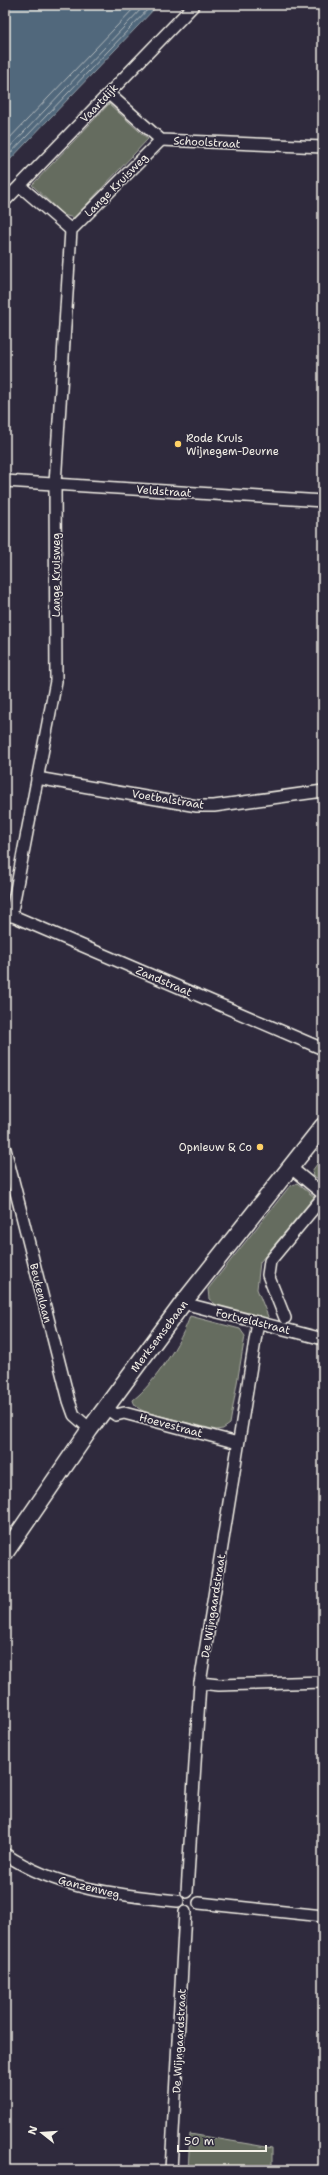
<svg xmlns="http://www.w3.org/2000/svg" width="328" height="2175" font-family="'Shantell Sans',sans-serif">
<rect width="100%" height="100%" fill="#2f2a3d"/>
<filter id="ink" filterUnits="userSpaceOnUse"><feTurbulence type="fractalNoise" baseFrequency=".025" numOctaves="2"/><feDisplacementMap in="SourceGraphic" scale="8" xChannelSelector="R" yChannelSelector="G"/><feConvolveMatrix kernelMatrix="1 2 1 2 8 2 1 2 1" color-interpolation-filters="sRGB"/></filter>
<g filter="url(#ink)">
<!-- green -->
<g fill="#656c5f" stroke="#acaea4">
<polygon points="109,104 148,139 74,218 63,215 32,185"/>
<polygon points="323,1156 323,1181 313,1176 312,1171"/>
<polygon points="297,1183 314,1197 260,1262 257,1289 269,1319 219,1307 209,1299 208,1289 289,1187"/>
<path d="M190,1316L240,1329L245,1336L230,1424L223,1429L216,1430L149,1413C142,1411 134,1407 133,1400C154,1384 182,1341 190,1316Z"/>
<polygon points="190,2134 272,2148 272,2170 188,2170"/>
</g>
<!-- water -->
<polygon fill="#51687c" stroke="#929fa7" points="5,5 158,5 5,165"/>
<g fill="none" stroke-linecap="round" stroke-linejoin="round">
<!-- shore -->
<g stroke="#b3babd" stroke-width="1">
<polyline points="5,143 137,5"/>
<polyline points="5,152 145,5"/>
<polyline points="5,159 152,5"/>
</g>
<defs>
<g id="minor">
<polyline points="109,94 161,140 323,147"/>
<polyline points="20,186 71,230"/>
<polyline points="5,201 194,5"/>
<polyline points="5,481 323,501"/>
<polyline points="37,778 197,806 214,806 323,791"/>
<polyline points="6,913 323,1049"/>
<polyline points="11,916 56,681 55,484 71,230 161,140"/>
<polyline points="5,1149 69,1401 74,1415 90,1429"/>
<polyline points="290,1167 323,1194"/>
<polyline points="183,1303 323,1339"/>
<polyline points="285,1318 268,1275 270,1261 323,1197"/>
<polyline points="106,1408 116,1415 124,1413 238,1443"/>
<polyline points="200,1683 219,1685 323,1682"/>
<path d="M5,1854C57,1889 118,1895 178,1901"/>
<polyline points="187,1892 200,1683 258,1322"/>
<polyline points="199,1903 323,1916"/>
<polyline points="171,2170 185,1912"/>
</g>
<polyline id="secondary" points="5,1553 90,1429 183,1303 323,1126"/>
</defs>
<!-- minor casing -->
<use href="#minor" stroke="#f4f1e8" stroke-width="14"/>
<!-- secondary casing -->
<use href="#secondary" stroke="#f4f1e8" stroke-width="19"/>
<!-- minor -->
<use href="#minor" stroke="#2f2a3d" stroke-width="11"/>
<!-- secondary -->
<use href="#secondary" stroke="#2f2a3d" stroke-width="16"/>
</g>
</g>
<!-- markers -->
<g fill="#ffd166" stroke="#2f2a3d" stroke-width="1.5">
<circle cx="178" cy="444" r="4"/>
<circle cx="260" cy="1147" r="4"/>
</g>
<g text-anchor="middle" stroke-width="3" stroke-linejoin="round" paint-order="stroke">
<!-- street labels -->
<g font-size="11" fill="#f4f1e8" stroke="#2f2a3d">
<text transform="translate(99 103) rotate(-46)" y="4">Vaartdijk</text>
<text transform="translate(207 142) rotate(3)" y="4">Schoolstraat</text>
<text transform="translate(116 185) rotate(-45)" y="4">Lange Kruisweg</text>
<text transform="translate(164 491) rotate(4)" y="4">Veldstraat</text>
<text transform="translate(56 575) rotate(-90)" y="4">Lange Kruisweg</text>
<text transform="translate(168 799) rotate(9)" y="4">Voetbalstraat</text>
<text transform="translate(164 981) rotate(23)" y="4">Zandstraat</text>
<text transform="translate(41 1293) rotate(76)" y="4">Beukenlaan</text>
<text transform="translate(253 1321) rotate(14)" y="4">Fortveldstraat</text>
<text transform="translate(159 1336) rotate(-53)" y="4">Merksemsebaan</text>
<text transform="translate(171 1425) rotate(15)" y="4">Hoevestraat</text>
<text transform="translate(213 1606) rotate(-81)" y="4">De Wijngaardstraat</text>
<text transform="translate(89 1887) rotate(14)" y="4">Ganzenweg</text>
<text transform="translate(179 2041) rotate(-87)" y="4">De Wijngaardstraat</text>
</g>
<!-- poi labels -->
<g font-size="11" fill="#f4f1e8" stroke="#2f2a3d" text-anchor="start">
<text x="186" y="442">Rode Kruis<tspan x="186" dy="13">Wijnegem-Deurne</tspan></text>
<text x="252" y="1151" text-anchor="end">Opnieuw &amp; Co</text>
</g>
</g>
<!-- margin -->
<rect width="328" height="2175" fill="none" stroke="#2f2a3d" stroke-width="20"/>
<rect x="10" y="10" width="308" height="2155" fill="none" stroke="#f4f1e8" stroke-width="1.5" filter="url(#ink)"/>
<!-- north arrow -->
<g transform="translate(42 2133) rotate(287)" stroke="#2f2a3d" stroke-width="3" paint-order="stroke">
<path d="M0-3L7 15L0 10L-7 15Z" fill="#f4f1e8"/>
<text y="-6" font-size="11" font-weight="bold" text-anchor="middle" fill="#f4f1e8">N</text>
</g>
<!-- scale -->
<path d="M178 2145v6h88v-6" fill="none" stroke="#f4f1e8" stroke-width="2"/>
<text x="184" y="2145" font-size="12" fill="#f4f1e8" stroke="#2f2a3d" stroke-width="3" paint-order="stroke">50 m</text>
</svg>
